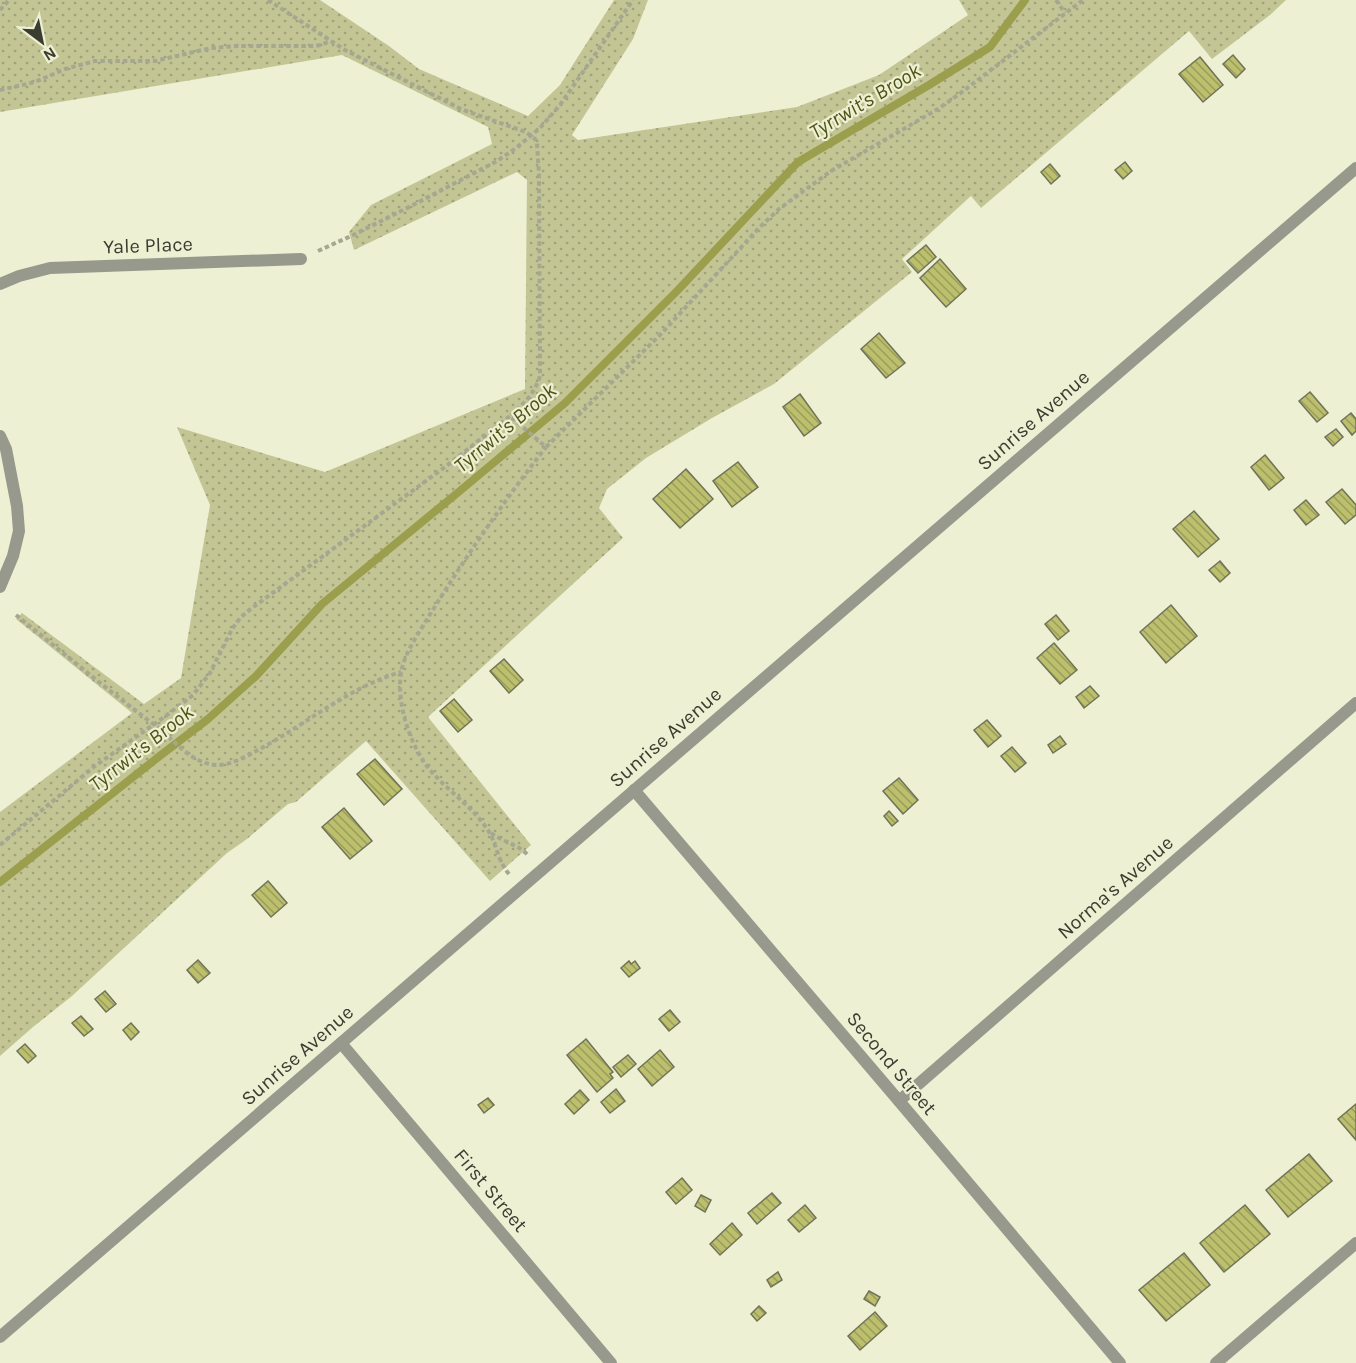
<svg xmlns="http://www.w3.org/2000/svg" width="1356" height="1363" font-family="Karla,sans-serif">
<defs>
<pattern id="park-dots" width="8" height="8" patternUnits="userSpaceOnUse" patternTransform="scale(1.5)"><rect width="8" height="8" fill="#c3c694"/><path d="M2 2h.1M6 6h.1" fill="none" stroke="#a0a279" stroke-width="1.8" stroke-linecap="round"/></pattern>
<pattern id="building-back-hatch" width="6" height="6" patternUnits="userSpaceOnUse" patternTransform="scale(1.5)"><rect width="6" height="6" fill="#bcc06d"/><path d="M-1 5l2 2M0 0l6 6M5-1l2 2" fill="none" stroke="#9a9d5a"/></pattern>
</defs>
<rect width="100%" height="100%" fill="#eef0d3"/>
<!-- park -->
<polygon fill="url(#park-dots)" points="0,0 320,0 389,46 419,69 528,116 560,85 614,0 648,0 633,39 572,135 578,140 797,107 879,75 968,15 959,0 1286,0 1270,15 1212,59 1189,31 981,208 971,196 902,259 912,272 774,384 712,418 646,458 607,489 599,508 623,538 428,717 531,845 490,881 366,741 296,802 288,804 247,839 227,853 72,996 33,1027 0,1056 0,812 132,713 16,619 22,613 144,704 181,678 210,505 177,427 325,472 525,389 527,180 517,172 354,250 349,232 371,205 492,144 488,127 342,55 0,112"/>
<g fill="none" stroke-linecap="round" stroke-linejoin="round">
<!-- stream -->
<polyline stroke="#9b9e4c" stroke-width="8" points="0,882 161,755 208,719 256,676 322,604 461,490 565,403 678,290 798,162 929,85 990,47 1025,0"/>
</g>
<!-- building -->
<g fill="url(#building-back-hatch)" stroke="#717359" stroke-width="1.5">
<polygon points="1233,55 1245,69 1236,78 1223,64"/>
<polygon points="1200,57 1223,85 1203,102 1179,74"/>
<polygon points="1125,162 1132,171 1123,179 1115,170"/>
<polygon points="1050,164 1060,176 1051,184 1041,172"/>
<polygon points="926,245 936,257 918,273 907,261"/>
<polygon points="940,259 966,289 946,307 920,278"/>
<polygon points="879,333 905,363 886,378 861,349"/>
<polygon points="1310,392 1328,413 1317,422 1299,401"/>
<polygon points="800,394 821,423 804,436 783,407"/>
<polygon points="1351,413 1356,419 1356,431 1352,435 1341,421"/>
<polygon points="1336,429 1343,437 1333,446 1325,437"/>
<polygon points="1265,455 1284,478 1269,490 1251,467"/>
<polygon points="738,462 758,487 732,507 713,481"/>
<polygon points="686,469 713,499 680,528 653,499"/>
<polygon points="1342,489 1356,505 1356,515 1345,524 1326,502"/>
<polygon points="1306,500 1319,515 1306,525 1294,510"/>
<polygon points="1194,511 1219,539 1198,557 1173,529"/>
<polygon points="1220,561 1230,573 1220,582 1209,570"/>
<polygon points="1171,605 1197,636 1166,663 1140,632"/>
<polygon points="1056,615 1069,631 1058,640 1045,624"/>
<polygon points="1054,643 1077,670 1060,684 1037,658"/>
<polygon points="504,659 523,680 509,693 490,671"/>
<polygon points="1090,686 1099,696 1084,708 1076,697"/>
<polygon points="454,699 472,720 458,732 440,711"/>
<polygon points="987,720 1001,736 988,747 974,730"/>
<polygon points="1060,736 1066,744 1053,753 1048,745"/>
<polygon points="1012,747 1026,763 1015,772 1001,756"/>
<polygon points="375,759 402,789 384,805 357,774"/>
<polygon points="899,778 918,800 903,814 883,791"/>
<polygon points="344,808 372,841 350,859 322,827"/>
<polygon points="889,811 898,821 892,826 884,816"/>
<polygon points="268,881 287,903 271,917 252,895"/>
<polygon points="198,960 210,973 198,983 187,970"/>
<polygon points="629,961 631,964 635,961 640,968 629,977 621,968"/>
<polygon points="105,991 116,1004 106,1012 95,999"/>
<polygon points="670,1010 680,1022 669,1031 659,1019"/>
<polygon points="81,1016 93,1029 84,1036 72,1023"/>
<polygon points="131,1023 139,1032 131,1040 123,1030"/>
<polygon points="586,1039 613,1072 610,1074 613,1078 597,1092 567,1055"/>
<polygon points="25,1044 36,1056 28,1063 17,1051"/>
<polygon points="660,1050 674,1067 652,1086 638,1069"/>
<polygon points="628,1055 636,1064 621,1077 613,1067"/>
<polygon points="616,1089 625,1101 610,1113 601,1102"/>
<polygon points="580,1090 589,1100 574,1114 565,1104"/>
<polygon points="488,1098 494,1105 484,1113 478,1105"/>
<polygon points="1356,1104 1356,1140 1338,1119"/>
<polygon points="1309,1154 1332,1181 1288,1217 1266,1190"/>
<polygon points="682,1178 692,1190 676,1204 666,1192"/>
<polygon points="772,1193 781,1203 757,1224 748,1213"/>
<polygon points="701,1195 711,1200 705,1212 695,1206"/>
<polygon points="805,1205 816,1218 799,1232 788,1220"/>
<polygon points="1245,1205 1270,1234 1224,1272 1200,1243"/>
<polygon points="732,1223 742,1235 720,1255 710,1244"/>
<polygon points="1184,1253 1210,1285 1166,1321 1139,1290"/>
<polygon points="778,1272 782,1280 771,1287 767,1280"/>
<polygon points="869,1291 880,1297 875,1306 864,1299"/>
<polygon points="759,1306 766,1313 757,1321 751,1314"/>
<polygon points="875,1312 887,1326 860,1350 848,1336"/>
</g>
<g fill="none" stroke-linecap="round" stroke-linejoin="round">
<!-- path -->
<g stroke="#a5a791" stroke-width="4" stroke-dasharray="4.5 3" stroke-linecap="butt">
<path d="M268,0L345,50L461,109L526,132L535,139L537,143L539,175L540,376C535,393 523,405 510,416"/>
<polyline points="1056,0 1065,13"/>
<polyline points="0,10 9,0"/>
<polyline points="0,90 27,84 40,80 65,69 95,61 155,61 211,48 238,46 315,46 321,45 330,41"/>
<polyline points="318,251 351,236 417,203 497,161 516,148 540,128 560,105 633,0"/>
<path d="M16,615C61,651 105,688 152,723C172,737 188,762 215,765C229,766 245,757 258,750C305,725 349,687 401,672"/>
<path d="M491,833C503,842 517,844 528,855"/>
<polyline points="0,845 95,766 167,715 193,695 210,673 232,629 241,617 252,608 445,467 510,416 546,447 660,335 758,229 779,209 831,171 938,109 958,95 1083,0"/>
<path d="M509,874C496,859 497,841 485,826C466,799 433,782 418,752C406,730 397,698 401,673C404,653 419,633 429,616C465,558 504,501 546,447"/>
</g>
<!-- street -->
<g stroke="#98998d" stroke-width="12">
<polyline points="0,284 19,276 50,268 301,259"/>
<polyline points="0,436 6,449 17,506 19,531 13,556 0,587"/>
<polyline points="634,790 899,1101 1120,1363"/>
<polyline points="341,1043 611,1363"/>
<polyline points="899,1101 1356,703"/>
<polyline points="0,1337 1356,168"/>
<polyline points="1216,1363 1356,1243"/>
</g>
</g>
<g text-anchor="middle" stroke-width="4.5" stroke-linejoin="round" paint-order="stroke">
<!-- street labels -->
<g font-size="20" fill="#3c3d31" stroke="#eef0d3">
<text transform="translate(148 245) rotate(-2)" y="7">Yale Place</text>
<text transform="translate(1033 420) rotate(-41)" y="7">Sunrise Avenue</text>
<text transform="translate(665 737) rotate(-41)" y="7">Sunrise Avenue</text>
<text transform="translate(1115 887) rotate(-41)" y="7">Norma's Avenue</text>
<text transform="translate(297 1055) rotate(-41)" y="7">Sunrise Avenue</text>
<text transform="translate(892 1063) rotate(50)" y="7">Second Street</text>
<text transform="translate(491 1190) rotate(50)" y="7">First Street</text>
</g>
<!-- water labels -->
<g font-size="21" font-style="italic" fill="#515315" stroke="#eef0d3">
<text transform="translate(865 101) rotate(-31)" y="7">Tyrrwit's Brook</text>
<text transform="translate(505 428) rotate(-40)" y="7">Tyrrwit's Brook</text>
<text transform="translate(141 748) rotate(-38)" y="7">Tyrrwit's Brook</text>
</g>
</g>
<!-- north arrow -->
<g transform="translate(42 42) rotate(148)" stroke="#eef0d3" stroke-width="4.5" paint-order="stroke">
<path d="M0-4.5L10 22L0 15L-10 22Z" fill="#3c3d31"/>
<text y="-9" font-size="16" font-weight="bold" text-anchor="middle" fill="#3c3d31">N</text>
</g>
</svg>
